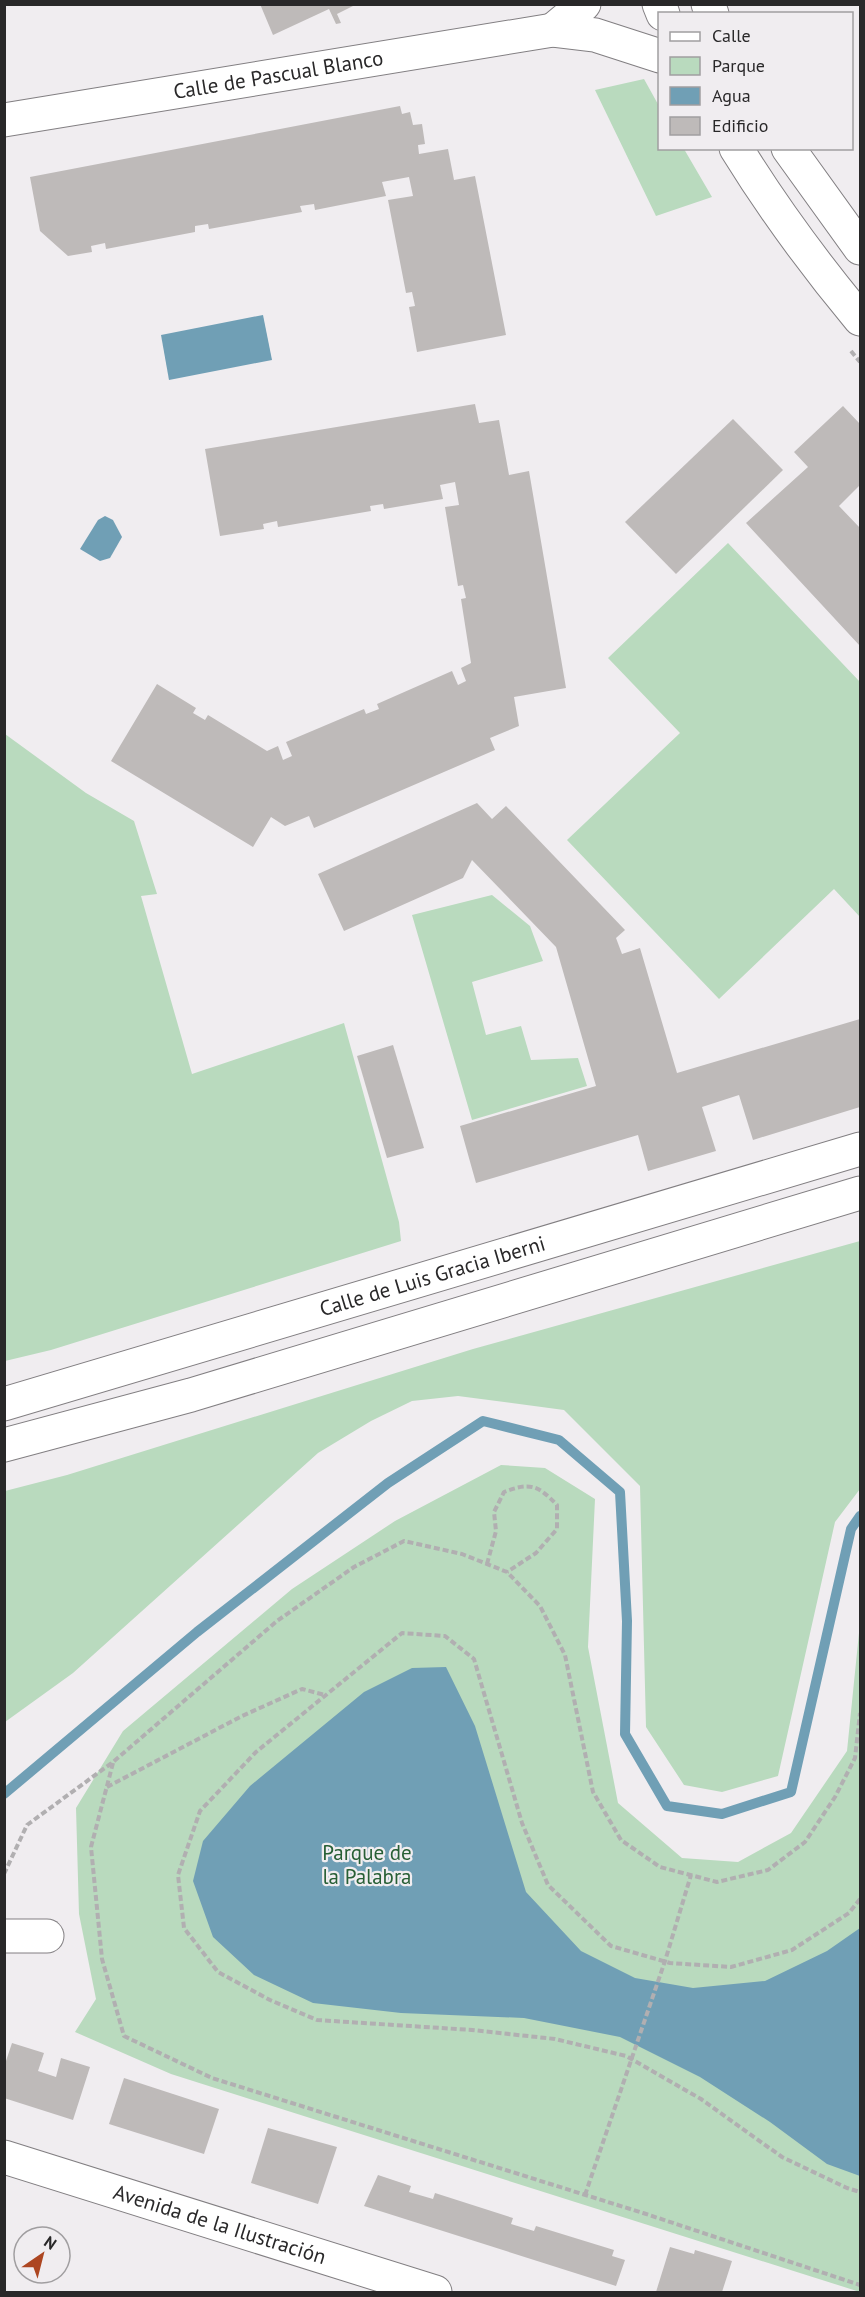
<svg xmlns="http://www.w3.org/2000/svg" width="865" height="2297" font-family="'PT Sans',sans-serif">
<rect width="100%" height="100%" fill="#f0edf0"/>
<!-- green -->
<g fill="#b9dabe">
<polygon points="644,79 659,106 660,148 684,149 712,197 656,216 595,90"/>
<polygon points="728,543 860,682 860,917 834,889 719,999 567,840 680,733 608,658"/>
<polygon points="5,734 86,793 134,821 157,894 141,896 192,1074 344,1023 399,1222 401,1241 51,1350 5,1361"/>
<polygon points="492,895 530,926 543,961 472,982 486,1035 521,1026 531,1060 578,1058 587,1086 472,1120 412,915"/>
<polygon points="860,1241 860,1489 835,1522 778,1776 722,1792 684,1785 646,1727 640,1486 564,1410 458,1396 412,1401 371,1421 318,1453 73,1673 5,1722 5,1491 67,1475 473,1349"/>
<polygon points="501,1465 545,1468 595,1499 588,1647 618,1803 682,1858 738,1862 791,1833 847,1751 860,1623 860,2292 171,2074 75,2032 96,1999 79,1914 76,1808 123,1731 292,1589 395,1521"/>
</g>
<!-- water -->
<g fill="#709fb5">
<polygon points="263,315 272,360 169,380 161,335"/>
<polygon points="105,516 113,520 122,537 110,558 100,561 80,549 98,520"/>
<polygon points="446,1667 475,1726 526,1892 581,1951 635,1978 693,1988 765,1981 827,1951 860,1928 860,2176 827,2164 770,2122 700,2077 620,2037 524,2018 401,2013 313,2003 254,1975 213,1937 193,1881 203,1841 250,1786 364,1692 412,1668"/>
</g>
<g fill="none" stroke-linecap="round" stroke-linejoin="round">
<!-- stream -->
<polyline stroke="#709fb5" stroke-width="10" points="4,1794 197,1632 388,1483 483,1421 559,1440 620,1492 627,1621 625,1734 667,1806 722,1814 791,1792 851,1529 860,1516"/>
</g>
<!-- building -->
<g fill="#bebab9">
<polygon points="260,4 357,4 337,14 341,23 336,24 329,9 273,35"/>
<polygon points="400,106 402,114 410,112 413,125 422,124 425,144 418,145 419,154 448,149 454,180 475,176 506,335 417,352 409,307 415,306 412,292 406,293 388,200 413,196 409,177 382,182 386,196 315,210 314,204 300,206 302,212 209,229 208,224 195,226 195,232 106,249 105,243 91,246 92,252 68,256 40,231 30,177"/>
<polygon points="475,404 479,423 499,420 509,475 529,471 566,688 514,697 519,726 490,738 495,750 314,828 309,816 285,826 271,817 253,847 111,761 157,684 196,708 193,713 205,720 208,715 267,751 278,746 283,760 292,756 286,742 364,709 366,714 379,709 377,704 452,671 458,685 466,681 461,668 471,663 461,599 466,598 463,585 458,586 445,507 459,505 455,482 440,485 443,499 384,509 383,504 370,506 371,511 278,527 277,521 263,524 264,529 220,536 205,449"/>
<polygon points="843,406 860,424 860,485 839,506 860,528 860,646 746,523 808,467 794,452"/>
<polygon points="733,419 783,470 676,574 625,522"/>
<polygon points="477,803 492,819 506,806 625,930 616,938 622,954 640,948 677,1073 860,1019 860,1107 753,1140 739,1095 702,1107 716,1151 648,1171 638,1135 476,1183 460,1126 596,1086 556,947 472,860 463,878 344,931 318,874"/>
<polygon points="393,1045 424,1148 387,1158 357,1056"/>
<polygon points="12,2043 44,2053 38,2071 56,2077 61,2058 90,2067 73,2120 4,2098 4,2067"/>
<polygon points="124,2078 219,2109 204,2154 109,2124"/>
<polygon points="268,2128 337,2147 318,2204 251,2183"/>
<polygon points="378,2175 411,2186 409,2192 433,2199 435,2193 513,2218 511,2224 534,2231 536,2226 614,2250 612,2256 625,2260 616,2286 364,2206"/>
<polygon points="670,2247 694,2254 695,2250 732,2261 722,2292 656,2292"/>
</g>
<g fill="none" stroke-linecap="round" stroke-linejoin="round">
<defs>
<g id="street">
<polyline points="553,30 584,4"/>
<path id="s1" d="M4,120L553,30L595,35L660,56"/>
<polyline points="4,1936 47,1936"/>
<path id="s2" d="M4,2157L435,2292"/>
</g>
<g id="secondary">
<polyline points="659,4 663,14"/>
<polyline points="708,4 712,14"/>
<path d="M736,148C773,208 815,265 860,319"/>
<polyline points="788,148 860,248"/>
<path id="s3" d="M4,1404L860,1149"/>
<polyline points="4,1445 191,1395 860,1193"/>
</g>
</defs>
<!-- street casing -->
<use href="#street" stroke="#827f82" stroke-width="35"/>
<!-- secondary casing -->
<use href="#secondary" stroke="#827f82" stroke-width="35"/>
<!-- path -->
<g stroke="#b1afb1" stroke-width="4" stroke-dasharray="6 3" stroke-linecap="butt">
<polyline points="851,351 860,362"/>
<path d="M487,1564L496,1531L494,1512L504,1492C530,1482 538,1485 557,1505V1529L536,1553L507,1572"/>
<polyline points="113,1763 91,1847 102,1959 124,2036 212,2078 643,2213 860,2285"/>
<polyline points="107,1787 242,1716 302,1689 325,1695"/>
<polyline points="4,1874 27,1825 113,1762 277,1621 354,1567 404,1541 462,1554 507,1572 540,1606 565,1655 593,1792 621,1840 660,1867 717,1882 768,1870 805,1842 835,1797 855,1758 860,1713"/>
<polyline points="860,1899 849,1913 792,1950 731,1967 670,1963 611,1946 548,1885 522,1823 474,1659 445,1636 402,1633 256,1752 200,1811 178,1875 184,1928 218,1972 270,2000 317,2020 472,2030 555,2039 626,2056 701,2099 782,2157 847,2188 860,2192"/>
<polyline points="585,2195 665,1961 691,1875"/>
</g>
<!-- street -->
<use href="#street" stroke="#fff" stroke-width="33"/>
<!-- secondary -->
<use href="#secondary" stroke="#fff" stroke-width="33"/>
</g>
<g text-anchor="middle" stroke-width="4.5" stroke-linejoin="round" paint-order="stroke">
<!-- street labels -->
<g font-size="21" fill="#292829" stroke="#f0edf0">
<text dy="7" stroke="none"><textPath href="#s1" startOffset="278">Calle de Pascual Blanco</textPath></text>
<text dy="7" stroke="none"><textPath href="#s3" startOffset="447">Calle de Luis Gracia Iberni</textPath></text>
<text dy="7" stroke="none"><textPath href="#s2" startOffset="226">Avenida de la Ilustración</textPath></text>
</g>
<!-- park labels -->
<g font-size="21" fill="#275f35" stroke="#f0edf0">
<text x="367" y="1860">Parque de<tspan x="367" dy="24">la Palabra</tspan></text>
</g>
</g>
<!-- border -->
<rect width="865" height="2297" fill="none" stroke="#292829" stroke-width="12"/>
<!-- legend -->
<rect x="658" y="12" width="195" height="138" fill="#f0edf0" stroke="#a09ea0" stroke-width="1.5"/>
<rect x="670" y="32" width="30" height="9" fill="#ffffff" stroke="#a09ea0" stroke-width="1.5"/>
<text x="712" y="42" font-size="18" fill="#292829">Calle</text>
<rect x="670" y="57" width="30" height="18" fill="#b9dabe" stroke="#a09ea0" stroke-width="1.5"/>
<text x="712" y="72" font-size="18" fill="#292829">Parque</text>
<rect x="670" y="87" width="30" height="18" fill="#709fb5" stroke="#a09ea0" stroke-width="1.5"/>
<text x="712" y="102" font-size="18" fill="#292829">Agua</text>
<rect x="670" y="117" width="30" height="18" fill="#bebab9" stroke="#a09ea0" stroke-width="1.5"/>
<text x="712" y="132" font-size="18" fill="#292829">Edificio</text>
<!-- north arrow -->
<g transform="translate(42 2255) rotate(35)"><circle r="28" fill="#f0edf0" stroke="#a09ea0" stroke-width="1.5"/>
<path d="M0-4.5L10 22L0 15L-10 22Z" fill="#ad4621"/>
<text y="-9" font-size="16" font-weight="bold" text-anchor="middle" fill="#292829">N</text>
</g>
</svg>
